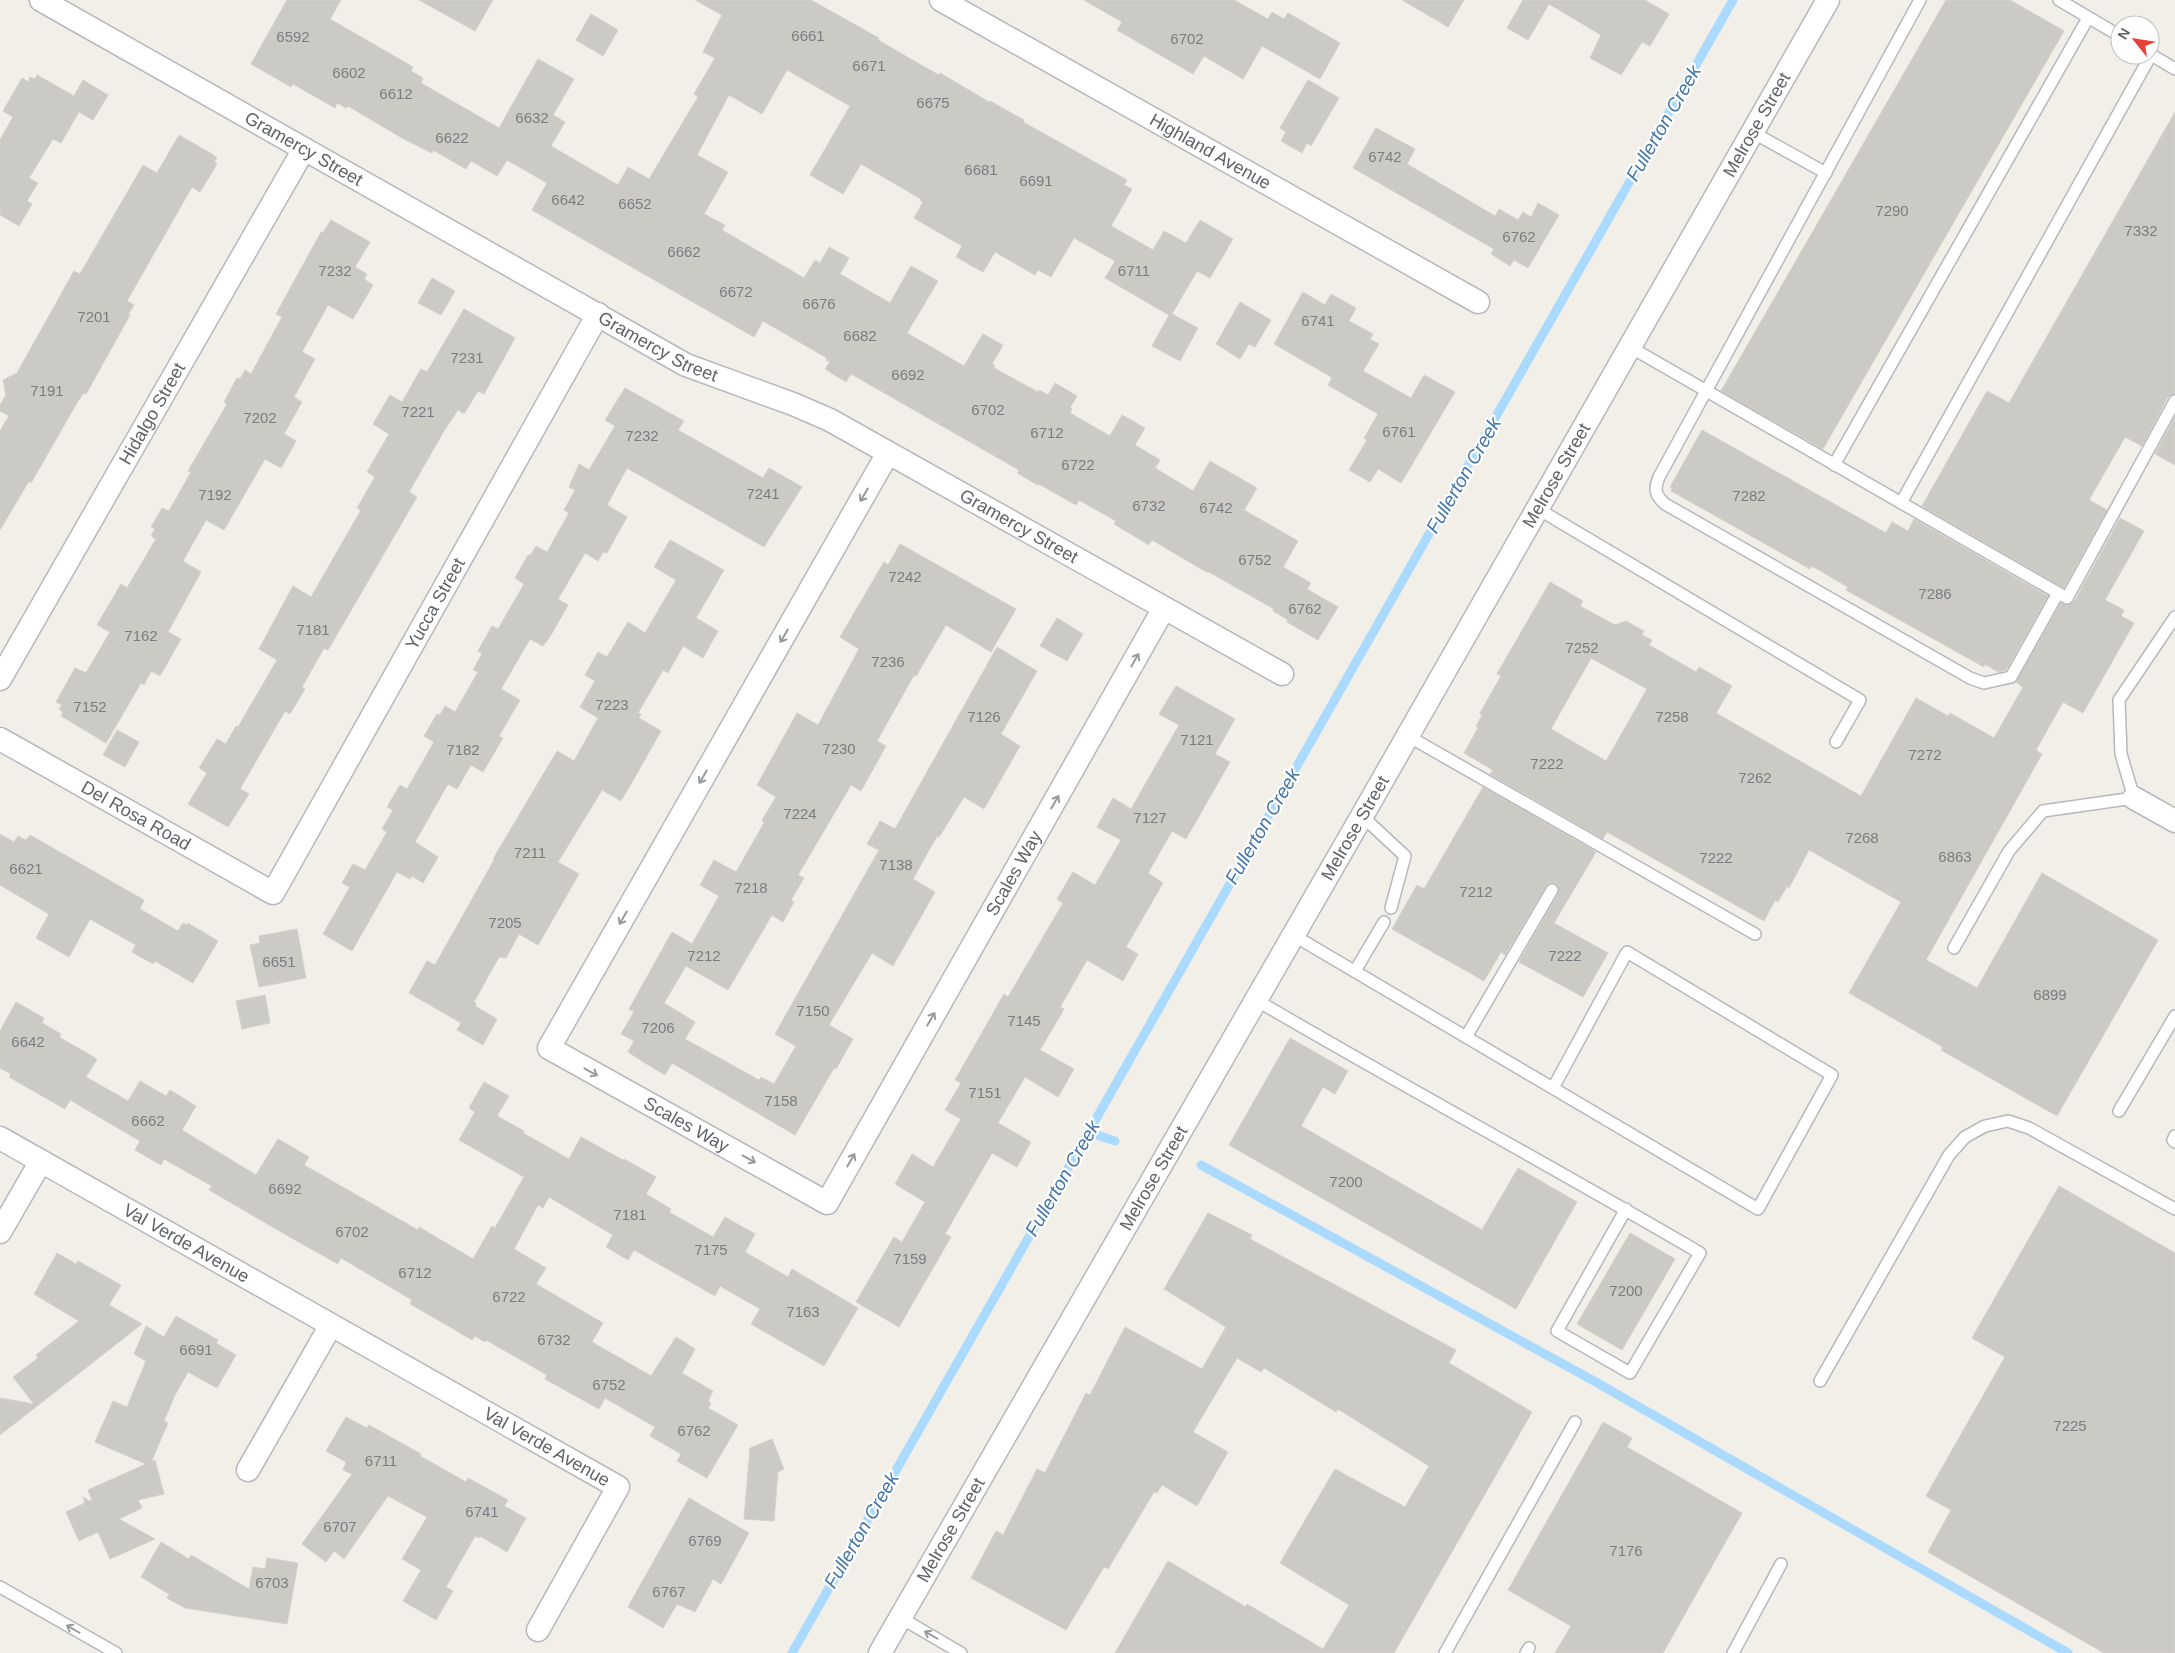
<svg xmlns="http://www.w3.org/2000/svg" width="2175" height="1653" font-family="Arial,sans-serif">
<rect width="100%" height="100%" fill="#f1efe8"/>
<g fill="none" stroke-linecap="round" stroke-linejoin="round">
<!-- stream -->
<g stroke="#aadaff" stroke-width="9">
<polyline points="1088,1132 1115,1141"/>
<polyline points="1201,1165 1594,1381 2068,1653"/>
<polyline points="792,1653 1733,0"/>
</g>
</g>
<!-- building -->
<g fill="#cccac5" stroke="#d6d1c6" fill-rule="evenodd">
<polygon points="287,0 341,0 330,19 413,67 411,71 423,78 421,83 499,128 538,59 574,79 553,115 565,122 551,146 618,185 628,167 649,179 698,97 694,94 715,58 703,52 722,15 695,0 811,0 879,38 878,40 921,65 939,75 940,73 989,102 990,101 1024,120 1023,122 1127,180 1124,185 1132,189 1111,226 1153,250 1164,231 1186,243 1200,220 1233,239 1210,278 1197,271 1172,314 1198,328 1180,361 1152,346 1169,315 1105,278 1115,261 1074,238 1051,277 1038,270 1035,275 995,252 983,272 956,257 962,246 914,218 923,202 920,200 921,199 861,164 843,194 810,175 850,106 787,70 762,114 729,95 697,155 728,172 704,214 725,225 722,230 804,278 815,260 820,263 829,247 849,258 840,274 890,303 911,266 938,281 907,333 964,366 983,334 1003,345 992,364 995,365 994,368 1038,392 1039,390 1048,395 1055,383 1077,396 1070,408 1072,409 1070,413 1110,436 1122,415 1145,428 1135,445 1160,460 1155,468 1193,491 1210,461 1257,488 1244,510 1298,541 1283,567 1311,583 1307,589 1338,607 1318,640 1287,622 1288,620 1273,611 1274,609 1209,572 1208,573 1152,540 1149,545 1114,524 1116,521 1079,500 1076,505 1039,484 1038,485 1017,473 1019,470 851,374 846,382 825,369 830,362 826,360 827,358 763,321 754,337 532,210 547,183 507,160 497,176 471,161 466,169 433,150 432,153 402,138 348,106 346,108 337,103 335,108 293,84 291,87 251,64"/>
<polygon points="419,0 493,0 475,31"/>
<polygon points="1084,0 1234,0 1268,19 1272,12 1284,19 1288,13 1340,43 1320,79 1262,46 1243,79 1204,56 1193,74 1117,30 1122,22"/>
<polygon points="1402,0 1464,0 1448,27"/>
<polygon points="1523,0 1645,0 1669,14 1650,46 1642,42 1621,75 1590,58 1601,35 1549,4 1528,40 1507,28"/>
<polygon points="1946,0 2010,0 2064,31 1823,449 1721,391"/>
<polygon points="591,14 618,30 603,56 576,40"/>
<polygon points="37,75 74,96 83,80 108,95 93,120 79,112 61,143 53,139 29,178 38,183 27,201 32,204 19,226 0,215 0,140 13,117 3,111 22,78 28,82 30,77 35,79"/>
<polygon points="1308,80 1339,98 1311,146 1307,143 1302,153 1281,141 1286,132 1280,128"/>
<polygon points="2175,112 2175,394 2168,397 2142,446 2125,437 2089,500 2107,510 2064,588 1922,506 1987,391 2009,403"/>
<polygon points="1376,128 1415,149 1407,164 1495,216 1499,209 1518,220 1523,212 1531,217 1538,203 1559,215 1528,268 1514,260 1510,266 1491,254 1494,249 1353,168"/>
<polygon points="179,135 212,154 217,158 214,162 217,164 200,192 192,187 127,301 134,305 128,315 130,315 86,394 84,393 78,401 31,483 29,481 0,530 0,431 9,416 0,411 0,405 6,395 3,380 17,373 74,271 80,274 143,165 157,173"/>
<polygon points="331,220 370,242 355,267 367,274 364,279 373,285 353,319 328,305 302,352 315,359 294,397 302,402 284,434 296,441 281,468 265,459 224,530 206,520 183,561 201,572 168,632 181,639 160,676 151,671 144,685 141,683 106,743 61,716 63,712 59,709 62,705 56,702 75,668 86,673 110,632 97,625 121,584 127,588 156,539 151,536 155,529 151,527 162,508 169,511 191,472 188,471 227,404 224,402 237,378 240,379 245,370 251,374 282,317 276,314 321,232 323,233"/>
<polygon points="432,278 455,291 441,315 418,303"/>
<polygon points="1303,292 1325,305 1331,294 1356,308 1349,321 1373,334 1370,339 1379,344 1363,371 1411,398 1424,375 1455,392 1401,483 1378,469 1370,482 1349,470 1367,440 1364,438 1378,414 1328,385 1332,378 1328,375 1274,344"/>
<polygon points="1240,302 1271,320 1255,347 1249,344 1240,359 1216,344"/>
<polygon points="464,309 515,338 484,394 478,391 464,414 458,410 444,431 409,492 417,497 328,650 324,648 302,687 305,689 290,714 285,711 240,789 249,794 228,827 188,804 207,773 199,768 217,739 226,744 236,726 238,727 277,660 259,649 293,586 311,597 361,510 357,508 375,477 367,472 389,434 373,424 390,395 402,402 421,369 427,372"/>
<polygon points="625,388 684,421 678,430 763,478 769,468 802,487 764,547 627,468 607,505 627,517 607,553 603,552 598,561 585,553 558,599 568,605 551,635 543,646 530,639 501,689 520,700 499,736 503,738 483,772 471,765 457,789 448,784 415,842 438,857 423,883 412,876 410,879 397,872 352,951 323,934 350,887 342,883 353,864 365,870 387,832 382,829 393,810 387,807 400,785 407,789 434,742 424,736 437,714 440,715 445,706 455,712 478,672 473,670 482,654 478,651 492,626 498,629 524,584 515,578 528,555 530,556 536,546 547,552 569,513 564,510 575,490 569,487 579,464 589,470 615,426 605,420"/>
<polygon points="2175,417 2175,465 2155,454"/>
<polygon points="1702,430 1886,533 1892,522 1908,531 1914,519 2048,596 2006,670 1998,672 1985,664 1984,667 1846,590 1848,587 1812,566 1810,569 1671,491 1672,488 1670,487"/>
<path d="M2120,518L2144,531L2105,600L2124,610L2121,616L2134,623L2083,713L2063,702L2036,750L2042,754L1926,960L1977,988L2042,873L2158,940L2057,1116L1941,1050L1943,1047L1849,993L1901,902L1809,850L1789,888L1787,886L1778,902L1775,900L1764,921L1607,832L1603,839L1490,774L1493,770L1464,753L1478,728L1476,726L1482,715L1480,713L1501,676L1497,674L1550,582L1583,601L1580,606L1615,625L1626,621L1644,631L1642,635L1652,640L1649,645L1696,672L1699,667L1732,686L1716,713L1861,796L1916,698L1948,716L1950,713L1994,738L2023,687L2016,682L2061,603L2068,605L2074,602ZM1591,658L1647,689L1606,761L1551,729Z"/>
<polygon points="670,540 724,570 696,618 718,631 703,658 683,646 668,673 663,670 638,713 641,714 639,718 661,731 635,777 621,801 602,790 558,862 579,874 538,945 519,934 506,958 499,957 474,1002 476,1003 475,1006 497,1019 483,1045 457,1030 461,1023 409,993 427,961 435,965 494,860 493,859 557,751 574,761 598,718 580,707 595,681 585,675 598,652 607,657 628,622 645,633 676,580 654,567"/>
<polygon points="900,544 1016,609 991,652 946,625 916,676 914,675 877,741 886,746 861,791 851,785 798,875 804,878 791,900 794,902 783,922 772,915 728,990 686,966 664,1003 695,1022 685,1039 759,1080 761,1077 774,1084 796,1046 775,1034 879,850 867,844 880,821 895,829 997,647 1037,671 1001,734 1020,746 984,809 964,797 939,837 937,836 913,879 935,892 893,966 872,953 829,1025 853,1039 836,1069 834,1068 795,1135 672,1063 665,1075 645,1063 628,1052 634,1041 621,1034 634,1012 629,1009 672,932 692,944 719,896 700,885 714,860 736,872 764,823 762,820 776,797 757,785 797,713 818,725 859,649 840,637 884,562 888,565"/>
<polygon points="1057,618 1083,634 1067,661 1040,646"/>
<polygon points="1176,686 1235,719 1215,754 1230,762 1186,839 1172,831 1148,873 1163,883 1126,947 1138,954 1123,981 1087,960 1060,1007 1064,1009 1040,1050 1074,1069 1058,1097 1025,1077 998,1123 1031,1142 1017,1167 992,1153 945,1234 951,1237 899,1327 856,1302 894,1237 902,1242 925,1202 895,1184 912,1154 933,1167 961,1119 945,1110 961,1083 955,1080 1004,994 1008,997 1063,903 1057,899 1073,872 1095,885 1121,840 1097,827 1113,798 1131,809 1179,725 1159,714"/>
<polygon points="117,730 139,742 125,767 103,755"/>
<polygon points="1483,787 1596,852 1554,923 1608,953 1583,997 1519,962 1558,894 1559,887 1555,883 1549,883 1546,886 1505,955 1501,952 1484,981 1392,929 1417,885 1424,889"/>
<polygon points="0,834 14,842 18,836 26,840 30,835 144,900 140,909 178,931 183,923 187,925 188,923 218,941 193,983 155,961 153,964 132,952 136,945 90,919 69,957 36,938 49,914 0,885"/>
<polygon points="297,929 306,978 259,987 250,945 260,943 259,936"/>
<polygon points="265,995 270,1023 242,1029 236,1001"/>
<polygon points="16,1002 44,1018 42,1023 61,1034 59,1037 97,1059 86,1077 123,1098 128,1101 140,1081 166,1096 170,1090 196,1106 182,1130 256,1175 278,1139 309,1157 304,1165 418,1230 419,1227 473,1259 492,1226 495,1228 524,1177 459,1140 475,1112 469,1108 484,1082 509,1096 497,1116 524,1131 523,1133 569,1159 581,1137 623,1160 624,1159 656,1177 646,1194 671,1209 669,1212 713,1237 725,1217 755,1234 745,1252 788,1277 792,1269 858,1308 824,1366 751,1324 760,1309 720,1286 715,1296 634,1250 628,1260 606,1247 613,1235 549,1197 543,1208 538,1205 514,1249 546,1268 536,1284 603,1323 592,1342 651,1376 676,1337 695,1349 682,1373 713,1391 708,1401 711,1403 708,1408 738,1425 707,1478 677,1461 681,1454 650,1436 655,1427 605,1398 599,1409 545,1379 547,1375 486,1340 485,1342 475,1336 472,1340 445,1324 410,1304 412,1300 341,1258 338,1264 288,1236 209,1190 212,1186 164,1159 161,1165 135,1150 140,1141 70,1100 65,1109 9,1077 11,1074 0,1068 0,1031"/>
<polygon points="1290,1038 1348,1071 1335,1094 1323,1087 1301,1126 1482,1230 1518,1168 1577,1202 1516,1309 1229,1145"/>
<polygon points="2059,1186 2175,1253 2175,1653 2104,1653 1928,1552 1951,1510 1926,1496 2005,1357 1972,1338"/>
<polygon points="1208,1213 1252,1235 1250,1239 1456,1350 1449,1363 1532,1412 1394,1653 1115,1653 1168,1561 1246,1607 1247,1604 1323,1649 1349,1605 1280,1563 1335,1469 1405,1507 1429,1466 1338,1409 1336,1412 1264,1368 1261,1372 1237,1358 1193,1432 1228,1452 1197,1506 1162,1485 1157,1493 1154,1492 1108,1569 1104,1567 1066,1630 971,1578 996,1531 1003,1535 1037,1469 1045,1473 1086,1393 1090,1395 1125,1327 1202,1369 1226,1327 1164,1289"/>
<polygon points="1630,1233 1675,1259 1622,1350 1577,1324"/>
<polygon points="57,1253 76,1264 78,1261 121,1285 109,1305 142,1324 0,1435 0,1398 34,1404 13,1377 38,1358 36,1355 79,1321 34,1294"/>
<polygon points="176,1316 218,1340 216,1343 236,1355 217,1388 188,1372 175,1395 164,1421 168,1423 151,1462 155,1460 164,1494 138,1500 142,1508 119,1519 155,1539 110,1559 98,1532 79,1541 66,1512 85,1503 83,1497 89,1501 92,1500 88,1490 146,1464 95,1442 113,1401 127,1407 146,1361 134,1354 146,1326 164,1337"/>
<polygon points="346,1417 367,1428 369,1425 421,1454 420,1456 466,1482 468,1478 508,1500 504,1506 526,1518 507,1552 480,1536 479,1538 475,1536 446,1587 453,1591 436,1620 403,1601 421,1570 402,1559 427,1517 388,1496 344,1559 334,1551 326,1562 302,1544 352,1474 343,1470 346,1462 326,1451"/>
<polygon points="1603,1422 1632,1438 1627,1447 1742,1513 1663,1653 1555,1653 1571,1626 1508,1590"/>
<polygon points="772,1439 784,1469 778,1472 774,1521 744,1519 750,1448"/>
<polygon points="689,1498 749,1533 721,1584 713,1579 695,1612 677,1604 663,1628 628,1607"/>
<polygon points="161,1542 189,1559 191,1555 249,1589 253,1567 265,1569 267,1558 298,1563 287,1624 185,1608 167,1598 169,1594 141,1577"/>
</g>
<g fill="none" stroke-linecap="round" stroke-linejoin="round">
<defs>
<g id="service">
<path d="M1920,0L1659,477C1654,489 1655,495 1665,504L1970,678L1984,683L2011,677L2058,593"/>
<polyline points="2059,0 2120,36"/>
<polyline points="2150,54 2175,69"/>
<polyline points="1752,132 1826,173"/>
<polyline points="1630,347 2067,598 2175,401"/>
<polyline points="1834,465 2088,18"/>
<polyline points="1901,503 2151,55"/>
<polyline points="1538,509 1860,700 1836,742"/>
<polyline points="1408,736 1755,934"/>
<polyline points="1362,816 1405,856 1391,908"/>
<polyline points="1293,935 1758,1209 1832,1075 1627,952 1553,1088"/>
<polyline points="1954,948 2009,851 2043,811 2134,798 2121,754 2119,700 2175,617"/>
<polyline points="1355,971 1384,922"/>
<path d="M1256,1000C1403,1086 1553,1167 1700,1253L1630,1373L1557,1331L1626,1209"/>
<polyline points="1466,1037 1552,890"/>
<polyline points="2119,1111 2175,1016"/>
<polyline points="2175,1136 2173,1140 2175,1142"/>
<polyline points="1820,1381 1949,1155 1965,1137 1985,1126 2008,1121 2029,1128 2175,1209"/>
<polyline points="0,1587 116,1653"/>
<polyline points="901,1618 961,1653"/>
<polyline points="1445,1653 1575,1422"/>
<polyline points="1526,1653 1529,1648"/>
<polyline points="1733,1653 1781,1564"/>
</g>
<g id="minor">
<path id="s1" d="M41,0L686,365L793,404L830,420L1282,674"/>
<path id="s2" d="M941,0L1478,302"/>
<path id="s3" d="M888,453L549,1048L827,1203L1164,608"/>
<path id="s4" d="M0,679L304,149"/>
<path id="s5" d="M0,739L273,893L598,314"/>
<polyline points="2134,798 2175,821"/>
<path id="s6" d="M0,1138L618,1487L538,1630"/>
<polyline points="0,1232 41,1161"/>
<polyline points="248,1470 331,1325"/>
<path id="s7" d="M880,1653L1362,816L1828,0"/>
</g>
</defs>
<!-- service casing -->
<use href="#service" stroke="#b5b8bc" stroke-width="14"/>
<!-- minor casing -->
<use href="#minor" stroke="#b5b8bc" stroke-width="25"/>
<!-- service -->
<use href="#service" stroke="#fff" stroke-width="11"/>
<!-- minor -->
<use href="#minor" stroke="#fff" stroke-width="22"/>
</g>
<!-- one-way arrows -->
<defs><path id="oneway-shaft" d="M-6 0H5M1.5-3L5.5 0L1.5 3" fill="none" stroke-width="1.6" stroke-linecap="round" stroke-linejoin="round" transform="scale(1.25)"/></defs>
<g stroke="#979a9d">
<use href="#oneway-shaft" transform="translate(864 495) rotate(120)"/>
<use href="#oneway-shaft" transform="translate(784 636) rotate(120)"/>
<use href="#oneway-shaft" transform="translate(1135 660) rotate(-60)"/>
<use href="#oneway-shaft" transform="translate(703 777) rotate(120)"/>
<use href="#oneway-shaft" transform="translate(1055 802) rotate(-60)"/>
<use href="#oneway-shaft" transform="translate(623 918) rotate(120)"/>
<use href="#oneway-shaft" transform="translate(931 1019) rotate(-60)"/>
<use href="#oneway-shaft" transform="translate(591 1072) rotate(29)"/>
<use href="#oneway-shaft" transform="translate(749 1159) rotate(29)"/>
<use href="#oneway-shaft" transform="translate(851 1160) rotate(-60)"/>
<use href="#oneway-shaft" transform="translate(73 1629) rotate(-150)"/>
<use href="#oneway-shaft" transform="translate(931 1635) rotate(-150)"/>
</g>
<g text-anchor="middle" stroke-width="4.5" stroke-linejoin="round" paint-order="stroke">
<!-- number labels -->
<g font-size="15" fill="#7a7d7f">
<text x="808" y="41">6661</text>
<text x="293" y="42">6592</text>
<text x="1187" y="44">6702</text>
<text x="869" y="71">6671</text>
<text x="349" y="78">6602</text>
<text x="396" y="99">6612</text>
<text x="933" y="108">6675</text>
<text x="532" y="123">6632</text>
<text x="452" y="143">6622</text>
<text x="1385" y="162">6742</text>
<text x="981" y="175">6681</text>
<text x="1036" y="186">6691</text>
<text x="568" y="205">6642</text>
<text x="635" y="209">6652</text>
<text x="1892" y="216">7290</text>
<text x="2141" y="236">7332</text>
<text x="1519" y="242">6762</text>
<text x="684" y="257">6662</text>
<text x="335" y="276">7232</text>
<text x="1134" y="276">6711</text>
<text x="736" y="297">6672</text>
<text x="819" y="309">6676</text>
<text x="94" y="322">7201</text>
<text x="1318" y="326">6741</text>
<text x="860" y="341">6682</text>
<text x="467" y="363">7231</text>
<text x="908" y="380">6692</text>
<text x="47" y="396">7191</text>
<text x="988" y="415">6702</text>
<text x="418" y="417">7221</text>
<text x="260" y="423">7202</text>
<text x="1399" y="437">6761</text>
<text x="1047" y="438">6712</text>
<text x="642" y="441">7232</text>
<text x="1078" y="470">6722</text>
<text x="763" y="499">7241</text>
<text x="215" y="500">7192</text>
<text x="1749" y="501">7282</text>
<text x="1149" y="511">6732</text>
<text x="1216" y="513">6742</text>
<text x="1255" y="565">6752</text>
<text x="905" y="582">7242</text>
<text x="1935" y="599">7286</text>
<text x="1305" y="614">6762</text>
<text x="313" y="635">7181</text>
<text x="141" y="641">7162</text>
<text x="1582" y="653">7252</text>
<text x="888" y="667">7236</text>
<text x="612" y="710">7223</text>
<text x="90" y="712">7152</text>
<text x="984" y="722">7126</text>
<text x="1672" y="722">7258</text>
<text x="1197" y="745">7121</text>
<text x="839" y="754">7230</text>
<text x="463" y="755">7182</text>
<text x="1925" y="760">7272</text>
<text x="1547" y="769">7222</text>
<text x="1755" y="783">7262</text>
<text x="800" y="819">7224</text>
<text x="1150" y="823">7127</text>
<text x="1862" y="843">7268</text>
<text x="530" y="858">7211</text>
<text x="1955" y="862">6863</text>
<text x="1716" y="863">7222</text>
<text x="896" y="870">7138</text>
<text x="26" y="874">6621</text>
<text x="751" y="893">7218</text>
<text x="1476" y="897">7212</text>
<text x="505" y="928">7205</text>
<text x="704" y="961">7212</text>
<text x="1565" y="961">7222</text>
<text x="279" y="967">6651</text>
<text x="2050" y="1000">6899</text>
<text x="813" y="1016">7150</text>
<text x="1024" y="1026">7145</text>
<text x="658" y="1033">7206</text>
<text x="28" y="1047">6642</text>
<text x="985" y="1098">7151</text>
<text x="781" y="1106">7158</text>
<text x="148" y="1126">6662</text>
<text x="1346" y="1187">7200</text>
<text x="285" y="1194">6692</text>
<text x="630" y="1220">7181</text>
<text x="352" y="1237">6702</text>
<text x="711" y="1255">7175</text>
<text x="910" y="1264">7159</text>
<text x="415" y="1278">6712</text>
<text x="1626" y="1296">7200</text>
<text x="509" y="1302">6722</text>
<text x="803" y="1317">7163</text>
<text x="554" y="1345">6732</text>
<text x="196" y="1355">6691</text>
<text x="609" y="1390">6752</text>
<text x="2070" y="1431">7225</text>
<text x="694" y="1436">6762</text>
<text x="381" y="1466">6711</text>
<text x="482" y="1517">6741</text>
<text x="340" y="1532">6707</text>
<text x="705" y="1546">6769</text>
<text x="1626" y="1556">7176</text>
<text x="272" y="1588">6703</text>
<text x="669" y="1597">6767</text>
</g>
<!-- street labels -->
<g font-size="18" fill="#5f6368" stroke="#fff">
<text dy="6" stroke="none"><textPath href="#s7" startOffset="1762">Melrose Street</textPath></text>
<text dy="6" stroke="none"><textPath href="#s1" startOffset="302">Gramercy Street</textPath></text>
<text dy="6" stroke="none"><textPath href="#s2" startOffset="309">Highland Avenue</textPath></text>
<text dy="6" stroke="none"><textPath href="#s1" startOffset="708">Gramercy Street</textPath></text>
<text dy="6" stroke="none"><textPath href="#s4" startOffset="306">Hidalgo Street</textPath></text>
<text dy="6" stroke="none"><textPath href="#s7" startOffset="1358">Melrose Street</textPath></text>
<text dy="6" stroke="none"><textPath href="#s1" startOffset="1112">Gramercy Street</textPath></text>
<text dy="6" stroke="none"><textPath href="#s5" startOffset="645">Yucca Street</textPath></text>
<text dy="6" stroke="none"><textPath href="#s5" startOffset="156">Del Rosa Road</textPath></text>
<text dy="6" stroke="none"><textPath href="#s7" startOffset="952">Melrose Street</textPath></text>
<text dy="6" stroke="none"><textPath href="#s3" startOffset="1382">Scales Way</textPath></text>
<text dy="6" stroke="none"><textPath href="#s3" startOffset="842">Scales Way</textPath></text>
<text dy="6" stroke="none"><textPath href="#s7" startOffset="548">Melrose Street</textPath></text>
<text dy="6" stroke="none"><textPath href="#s6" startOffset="214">Val Verde Avenue</textPath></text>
<text dy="6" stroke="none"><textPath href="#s6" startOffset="628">Val Verde Avenue</textPath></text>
<text dy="6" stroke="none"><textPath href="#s7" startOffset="142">Melrose Street</textPath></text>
</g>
<!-- water labels -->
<g font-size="19" font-style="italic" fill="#4174aa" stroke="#fff">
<text transform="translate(1663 123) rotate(-60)" y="7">Fullerton Creek</text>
<text transform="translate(1463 475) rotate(-60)" y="7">Fullerton Creek</text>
<text transform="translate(1262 826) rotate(-60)" y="7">Fullerton Creek</text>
<text transform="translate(1062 1178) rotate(-60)" y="7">Fullerton Creek</text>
<text transform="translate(861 1530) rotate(-60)" y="7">Fullerton Creek</text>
</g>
</g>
<!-- north arrow -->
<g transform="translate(2135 40) rotate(300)"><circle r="24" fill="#ffffff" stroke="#bfc1c3"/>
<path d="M0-4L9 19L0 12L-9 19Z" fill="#ea4335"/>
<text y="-8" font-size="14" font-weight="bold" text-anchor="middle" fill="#5f6368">N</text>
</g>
</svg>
